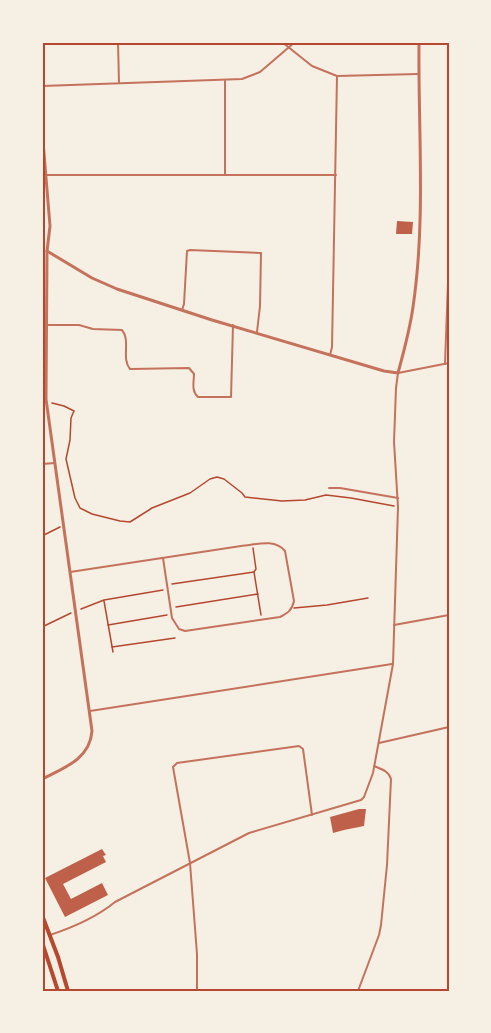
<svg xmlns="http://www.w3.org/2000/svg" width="491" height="1033" font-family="'Varela Round',sans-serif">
<rect width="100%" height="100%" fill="#f6efe4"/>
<!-- building -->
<g fill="#bf614a">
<polygon points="397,221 413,222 412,234 396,234"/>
<polygon points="359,809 366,809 364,826 344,830 333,833 330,817"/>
<polygon points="102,849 106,855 103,856 106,862 63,884 71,899 102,883 108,895 65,917 45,878"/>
</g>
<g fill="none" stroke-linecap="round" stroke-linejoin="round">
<!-- path -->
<g stroke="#b5482f" stroke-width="1.5">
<polyline points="52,403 64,406 74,411 71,418 70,440 66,459 75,498 80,508 92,514 120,521 130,522 152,508 190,493 210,479 217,477 224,479 242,493 245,497 282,501 305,500 326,495 351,498 394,506"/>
<polyline points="42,536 60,527"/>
<polyline points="253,548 256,569 254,572 261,615"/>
<polyline points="172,584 254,572"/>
<polyline points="104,601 113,652"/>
<polyline points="176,607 258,594"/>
<polyline points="294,608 327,605 368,598"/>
<polyline points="81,609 104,600 163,590"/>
<polyline points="108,625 167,615"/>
<polyline points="42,627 71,613"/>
<polyline points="112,647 175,638"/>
</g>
<!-- minor -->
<g stroke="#c5725c" stroke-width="2">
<polyline points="118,42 119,83"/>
<polyline points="282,42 312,66 337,76 418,74"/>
<polyline points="225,81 225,174"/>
<polyline points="42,86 242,79 260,72 295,42"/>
<polyline points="46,175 336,175"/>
<polyline points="182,310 184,304 187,251 190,250 261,253 260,306 257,332"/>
<path d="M42,325H79L93,329L122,330C131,341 121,358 130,369L189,368L194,374C194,382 191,391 198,397H231L233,325"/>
<polyline points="330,355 332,347 337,76"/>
<polyline points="445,364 449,255"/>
<polyline points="42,464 55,463"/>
<polyline points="329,488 340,488 398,498"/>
<path d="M70,572L241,546C255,545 274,538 285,551L294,601C292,610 288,613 280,617L185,631L179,629L172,618L163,558"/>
<polyline points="394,625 449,615"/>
<polyline points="90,711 392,664"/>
<polyline points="379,743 449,727"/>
<path d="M50,935C71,928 98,916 115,902L249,833L361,800L364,797L373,773L393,664L398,507L394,442L396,388L398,373L449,363"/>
<polyline points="197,991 197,954 190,863 173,767 177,763 299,746 303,749 312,815"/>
<path d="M358,991L379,935L381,925L387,865L391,779C389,771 381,769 374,766"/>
</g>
<!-- tertiary -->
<g stroke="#c5725c" stroke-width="3">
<path d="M42,129L50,226L47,251L46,399L92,731C90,759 64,768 42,779"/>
<path d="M47,251L92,278L117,289L212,320L384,371L398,373C404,351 410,329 413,307C426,219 418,130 419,42"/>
</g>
<!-- secondary -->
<g stroke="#b5482f" stroke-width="4">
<polyline points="42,915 58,957 68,991"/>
<polyline points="42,942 58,991"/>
</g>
</g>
<!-- border -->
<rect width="491" height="1033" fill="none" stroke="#f6efe4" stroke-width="87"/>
<rect x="44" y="44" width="404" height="946" fill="none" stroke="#b5482f" stroke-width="2"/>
</svg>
